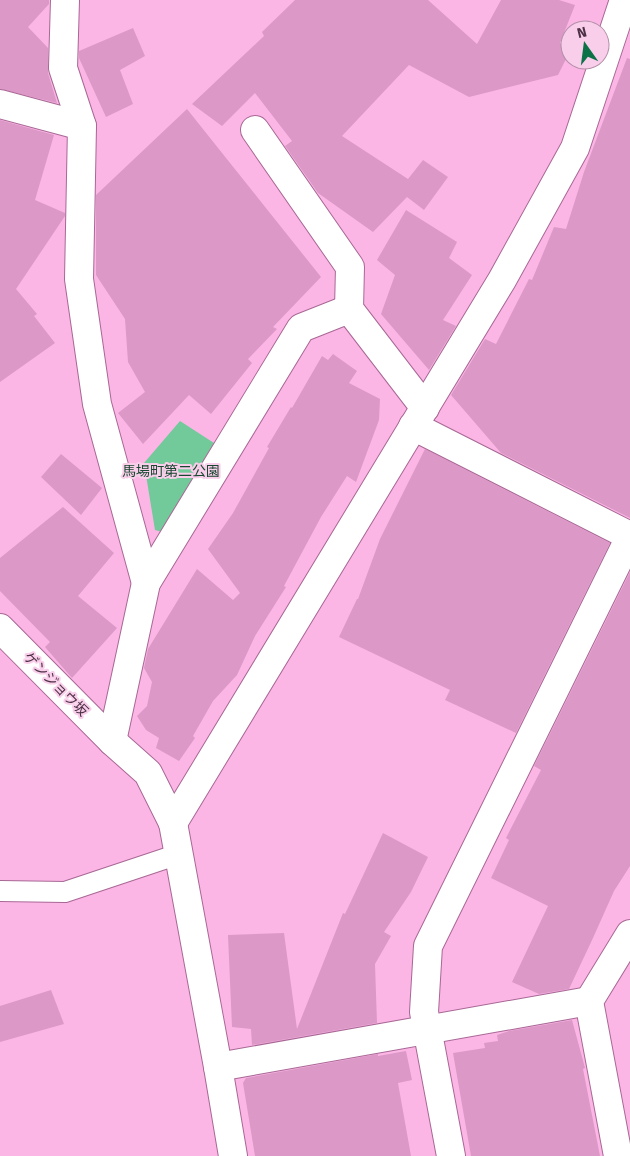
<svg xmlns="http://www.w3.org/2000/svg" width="630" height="1156" font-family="'Fira Sans','Noto Sans JP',sans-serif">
<rect width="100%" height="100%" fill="#fcb6e6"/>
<!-- green -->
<polygon fill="#72c99a" points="180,421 214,443 166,533 155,530 144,463"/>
<!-- building -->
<g fill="#dc98c7">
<polygon points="0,0 49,0 49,4 28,27 48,48 48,73 57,103 0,89"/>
<polygon points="295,0 428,0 477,44 501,0 559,0 575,5 560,43 570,49 570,51 558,75 469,97 409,65 342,136 408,179 423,160 448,177 424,210 407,197 373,232 318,193 285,146 292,141 255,93 222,126 192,104 264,36 262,32"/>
<polygon points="133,28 145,56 120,70 133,104 106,117 79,58 79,51"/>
<polygon points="627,58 630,59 630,518 501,453 451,395 485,339 496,344 529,279 532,280 554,227 566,229 584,172"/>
<polygon points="187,109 321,277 273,327 277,329 248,359 252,363 211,414 189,395 143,444 118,413 145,392 128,362 125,319 96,275 96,195"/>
<polygon points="0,120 54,135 35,200 65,213 65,216 16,289 37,314 34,316 55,343 0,382"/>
<polygon points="406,210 457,242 449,258 472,275 443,320 456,326 429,370 381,314 395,275 377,260"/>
<polygon points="333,354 357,371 349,383 380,399 379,420 356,482 347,476 321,517 284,586 286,587 255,636 237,675 213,701 193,736 195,738 179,761 156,748 159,738 146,730 137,716 147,706 152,682 144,668 148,649 197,569 233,600 240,593 208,549 233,513 269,448 267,447 291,407 292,408 322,356 328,360"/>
<polygon points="425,449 610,543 516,733 445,700 450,690 339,637 357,599 358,599 380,539"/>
<polygon points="61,454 102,488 81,515 41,477"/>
<polygon points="63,507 114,553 78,596 117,628 72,678 45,647 50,642 0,591 0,558"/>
<polygon points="630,572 630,866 614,891 593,938 569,989 539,994 512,982 548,906 491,878 509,840 506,838 541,770 534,766"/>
<polygon points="383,833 428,857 411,892 384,932 391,936 375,964 377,1023 252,1045 251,1029 232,1027 228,935 284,933 297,1029 343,913 345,914"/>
<polygon points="51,990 64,1024 0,1042 0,1006"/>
<polygon points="572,1020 585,1068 583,1069 600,1156 471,1156 453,1053 485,1048 484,1043 498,1041 497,1035 509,1031"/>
<polygon points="406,1051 412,1080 398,1083 411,1156 255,1156 243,1083 246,1078 378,1054 378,1056"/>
</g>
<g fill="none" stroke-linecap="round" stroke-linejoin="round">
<defs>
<polyline id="lane" points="0,891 65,892 179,854"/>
<g id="street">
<polyline points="65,0 63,68 82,126 79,279 97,404 146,583"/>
<polyline points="0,104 82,126"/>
<polyline points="255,130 350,267 349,309 425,408"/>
<polyline points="413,426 630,536"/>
<polyline points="0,628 112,741 148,773 173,823"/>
<polyline points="112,741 146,583 301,328 349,309"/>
<polyline points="173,823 502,280 575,148 624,0"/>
<polyline points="218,1067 589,1001"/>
<polyline points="451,1156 424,1012 428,946 630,537"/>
<polyline points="618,1156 589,1001 630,934"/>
</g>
<polyline id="secondary" points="173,823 218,1067 233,1156"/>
</defs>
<!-- lane casing -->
<use href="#lane" stroke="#a86895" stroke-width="22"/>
<!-- street casing -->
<use href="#street" stroke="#a86895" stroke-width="30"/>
<!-- secondary casing -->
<use href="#secondary" stroke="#a86895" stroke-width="30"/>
<!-- lane -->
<use href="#lane" stroke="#fff" stroke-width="20"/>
<!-- street -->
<use href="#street" stroke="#fff" stroke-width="28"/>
<!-- secondary -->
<use href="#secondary" stroke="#fff" stroke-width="28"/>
</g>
<g text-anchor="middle" stroke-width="4" stroke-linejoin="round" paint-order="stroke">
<!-- park labels -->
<g font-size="14" fill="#16472f" stroke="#f9ceea">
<text x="171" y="476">馬場町第二公園</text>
</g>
<!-- street labels -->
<g font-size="14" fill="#4c3044" stroke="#f9ceea">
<text transform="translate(56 684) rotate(45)" y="5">ゲンジョウ坂</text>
</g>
</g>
<!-- north arrow -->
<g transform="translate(585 45) rotate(346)"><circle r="24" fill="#f9ceea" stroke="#b48fa8"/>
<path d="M0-4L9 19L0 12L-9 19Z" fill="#0d7148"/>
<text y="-8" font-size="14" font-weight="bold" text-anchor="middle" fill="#4c3044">N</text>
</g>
</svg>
